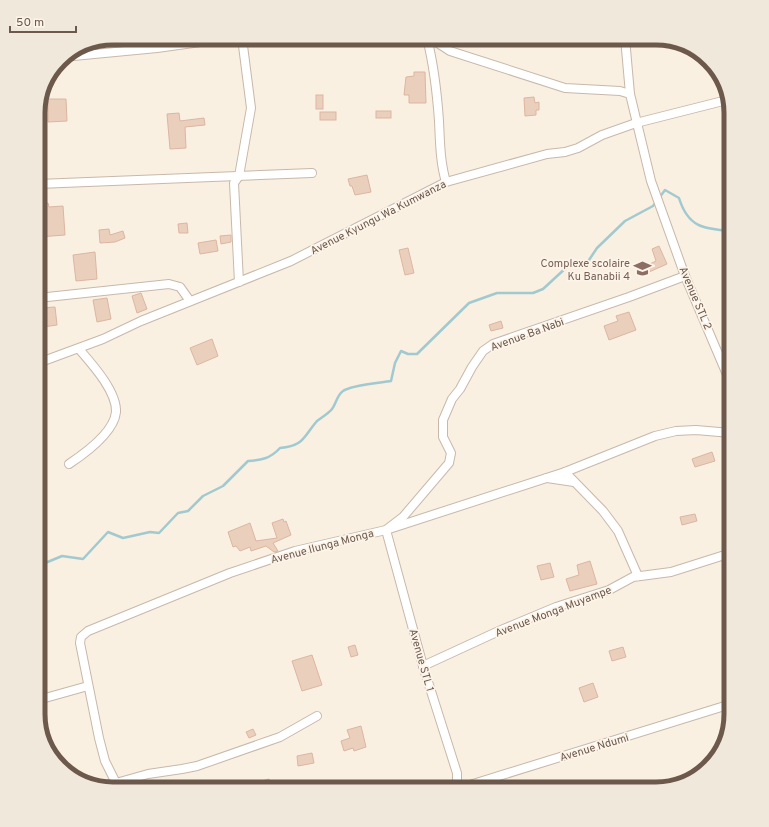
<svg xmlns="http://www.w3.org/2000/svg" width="769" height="827" font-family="Overpass,sans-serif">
<rect width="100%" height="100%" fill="#f9f0e2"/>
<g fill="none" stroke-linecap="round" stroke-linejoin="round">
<!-- stream -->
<g stroke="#a1c9d0" stroke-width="2.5">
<path d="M659,198L665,190L679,198C688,227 703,229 731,231"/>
<path d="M38,566L62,556L83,559L108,532L123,538L150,532L159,533L178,513L188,511L203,496L223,486L248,461C261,460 270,459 280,448C304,446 303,437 317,421C322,417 328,414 332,409C336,404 337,395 343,391C351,385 379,383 391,381L395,363L401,351L408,354H417L469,303L497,293H533L543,289L568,266L581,267L587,263L597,248L625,221L653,206L656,202"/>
</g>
</g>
<!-- building -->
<g fill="#ebcfbd" stroke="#dbb6a0">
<polygon points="414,72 425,72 426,103 409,103 409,95 404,95 406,77 414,76"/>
<rect x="316" y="95" width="7" height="14"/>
<polygon points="534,97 535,103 539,102 539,110 536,110 536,115 525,116 524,98"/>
<polygon points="48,99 66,99 67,121 48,122"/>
<rect x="376" y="111" width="15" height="7"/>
<rect x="320" y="112" width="16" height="8"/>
<polygon points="179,113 180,121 204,118 205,125 185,127 186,148 170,149 167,114"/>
<polygon points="367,175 371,192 355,195 352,186 350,186 348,179"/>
<polygon points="48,203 49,207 63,206 65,235 39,237 38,204"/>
<polygon points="187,223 188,233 179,233 178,224"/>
<polygon points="109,229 110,235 123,231 125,238 115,242 100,243 99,230"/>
<polygon points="231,235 231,242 221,244 220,236"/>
<polygon points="216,240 218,251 200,254 198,243"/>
<polygon points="659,246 667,264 640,276 637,270 656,261 652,249"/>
<polygon points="408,248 414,273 405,275 399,250"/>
<polygon points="95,252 97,279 76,281 73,255"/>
<polygon points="141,293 147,309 137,313 132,296"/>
<polygon points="107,298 111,319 97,322 93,300"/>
<polygon points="55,307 57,325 43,327 41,308"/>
<polygon points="629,312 636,330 609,340 604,326 618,321 616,316"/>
<polygon points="501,321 503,328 491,331 489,325"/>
<polygon points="212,339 218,356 197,365 190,348"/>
<polygon points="712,452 715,461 695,467 692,459"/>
<polygon points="695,514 697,521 682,525 680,517"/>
<polygon points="283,519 284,522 286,521 291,535 273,543 278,551 274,552 266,546 251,551 250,547 240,551 236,546 233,547 228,532 250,523 256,541 277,538 272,523"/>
<polygon points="590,561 597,584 570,591 566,579 579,575 577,565"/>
<polygon points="550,563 554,577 541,580 537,566"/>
<polygon points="355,645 358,655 351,657 348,647"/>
<polygon points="623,647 626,657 612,661 609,651"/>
<polygon points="312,655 322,685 302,691 292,661"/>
<polygon points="593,683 598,697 584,702 579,688"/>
<polygon points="361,726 366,747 354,751 353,748 344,751 341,741 350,738 347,730"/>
<polygon points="253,729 256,735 249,738 246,732"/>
<polygon points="312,753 314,763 298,766 297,756"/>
<polygon points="269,779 272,789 265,789 262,781"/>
</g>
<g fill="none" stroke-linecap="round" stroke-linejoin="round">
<defs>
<g id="minor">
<path d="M427,38C434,66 437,92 439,121C440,141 440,162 446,182"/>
<polyline points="430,38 450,51 565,88 620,91 630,94"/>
<polyline points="625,38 630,94 651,181 685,276 731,384"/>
<polyline points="63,57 157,48 229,38"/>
<polyline points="38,184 312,173"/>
<polyline points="239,282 234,183 239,176 251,108 242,38"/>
<polyline points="38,298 169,284 180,287 190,301"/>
<polyline points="38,363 103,339 141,321 291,261 446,182 547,154 565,152 578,148 602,135 636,123 727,100"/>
<path d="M69,464C84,454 114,433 116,412C117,391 91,363 79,349"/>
<polyline points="565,472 603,511 618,531 638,576"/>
<polyline points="547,478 574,482"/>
<polyline points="423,666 501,630 556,607 609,590 633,577 671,572 731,553"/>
<polyline points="38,700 88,686"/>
<polyline points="99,786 116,783 148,774 182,769 197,766 280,737 317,716"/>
<polyline points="119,789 105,761 99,738 80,643 81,637 88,631 230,573 295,551 386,530 565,472 655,436 676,431 696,430 731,433"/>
<polyline points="457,789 457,773 423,666 386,530 403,517 449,463 451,453 443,437 443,420 452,399 460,389 472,367 483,351 493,344 629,297 685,276"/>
<polyline points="457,789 731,704"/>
</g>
</defs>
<!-- minor casing -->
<use href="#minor" stroke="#c8b8ab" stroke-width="10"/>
<!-- minor -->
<use href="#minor" stroke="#fff" stroke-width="8"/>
</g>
<!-- icons -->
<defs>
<symbol id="school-bare" viewBox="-9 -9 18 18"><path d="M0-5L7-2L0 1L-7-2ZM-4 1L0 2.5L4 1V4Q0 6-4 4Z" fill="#8d6e63" stroke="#fcf4e8" stroke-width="2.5" paint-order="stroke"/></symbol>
</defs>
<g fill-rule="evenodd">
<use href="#school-bare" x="630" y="256" width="25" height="25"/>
</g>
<g text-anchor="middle" stroke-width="3.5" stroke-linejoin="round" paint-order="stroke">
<!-- street labels -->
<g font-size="11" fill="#6d584c" stroke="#fcf4e8">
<text transform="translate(378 217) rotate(-27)" y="4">Avenue Kyungu Wa Kumwanza</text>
<text transform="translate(696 298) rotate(67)" y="4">Avenue STL 2</text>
<text transform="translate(527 334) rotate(-20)" y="4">Avenue Ba Nabi</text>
<text transform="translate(322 546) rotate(-15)" y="4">Avenue Ilunga Monga</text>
<text transform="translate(553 611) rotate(-21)" y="4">Avenue Monga Muyampe</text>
<text transform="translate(422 660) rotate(74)" y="4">Avenue STL 1</text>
<text transform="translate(594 747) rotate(-17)" y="4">Avenue Ndumi</text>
</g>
<!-- education labels -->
<g font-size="11" fill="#785e54" stroke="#fcf4e8" text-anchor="end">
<text x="630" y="267">Complexe scolaire<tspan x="630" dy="13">Ku Banabii 4</tspan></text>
</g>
</g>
<!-- crop -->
<path d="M0 0H769V827H0ZM113 45H656A68 68 0 0 1 724 113V714A68 68 0 0 1 656 782H113A68 68 0 0 1 45 714V113A68 68 0 0 1 113 45Z" fill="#f1e8dc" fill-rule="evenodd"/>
<path fill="none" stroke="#6d584c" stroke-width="5" d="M113 45H656A68 68 0 0 1 724 113V714A68 68 0 0 1 656 782H113A68 68 0 0 1 45 714V113A68 68 0 0 1 113 45Z"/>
<!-- scale -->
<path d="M10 26v6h66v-6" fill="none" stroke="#6d584c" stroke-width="2"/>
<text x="16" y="26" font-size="12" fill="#6d584c" stroke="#fcf4e8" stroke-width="3" paint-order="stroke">50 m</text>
</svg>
